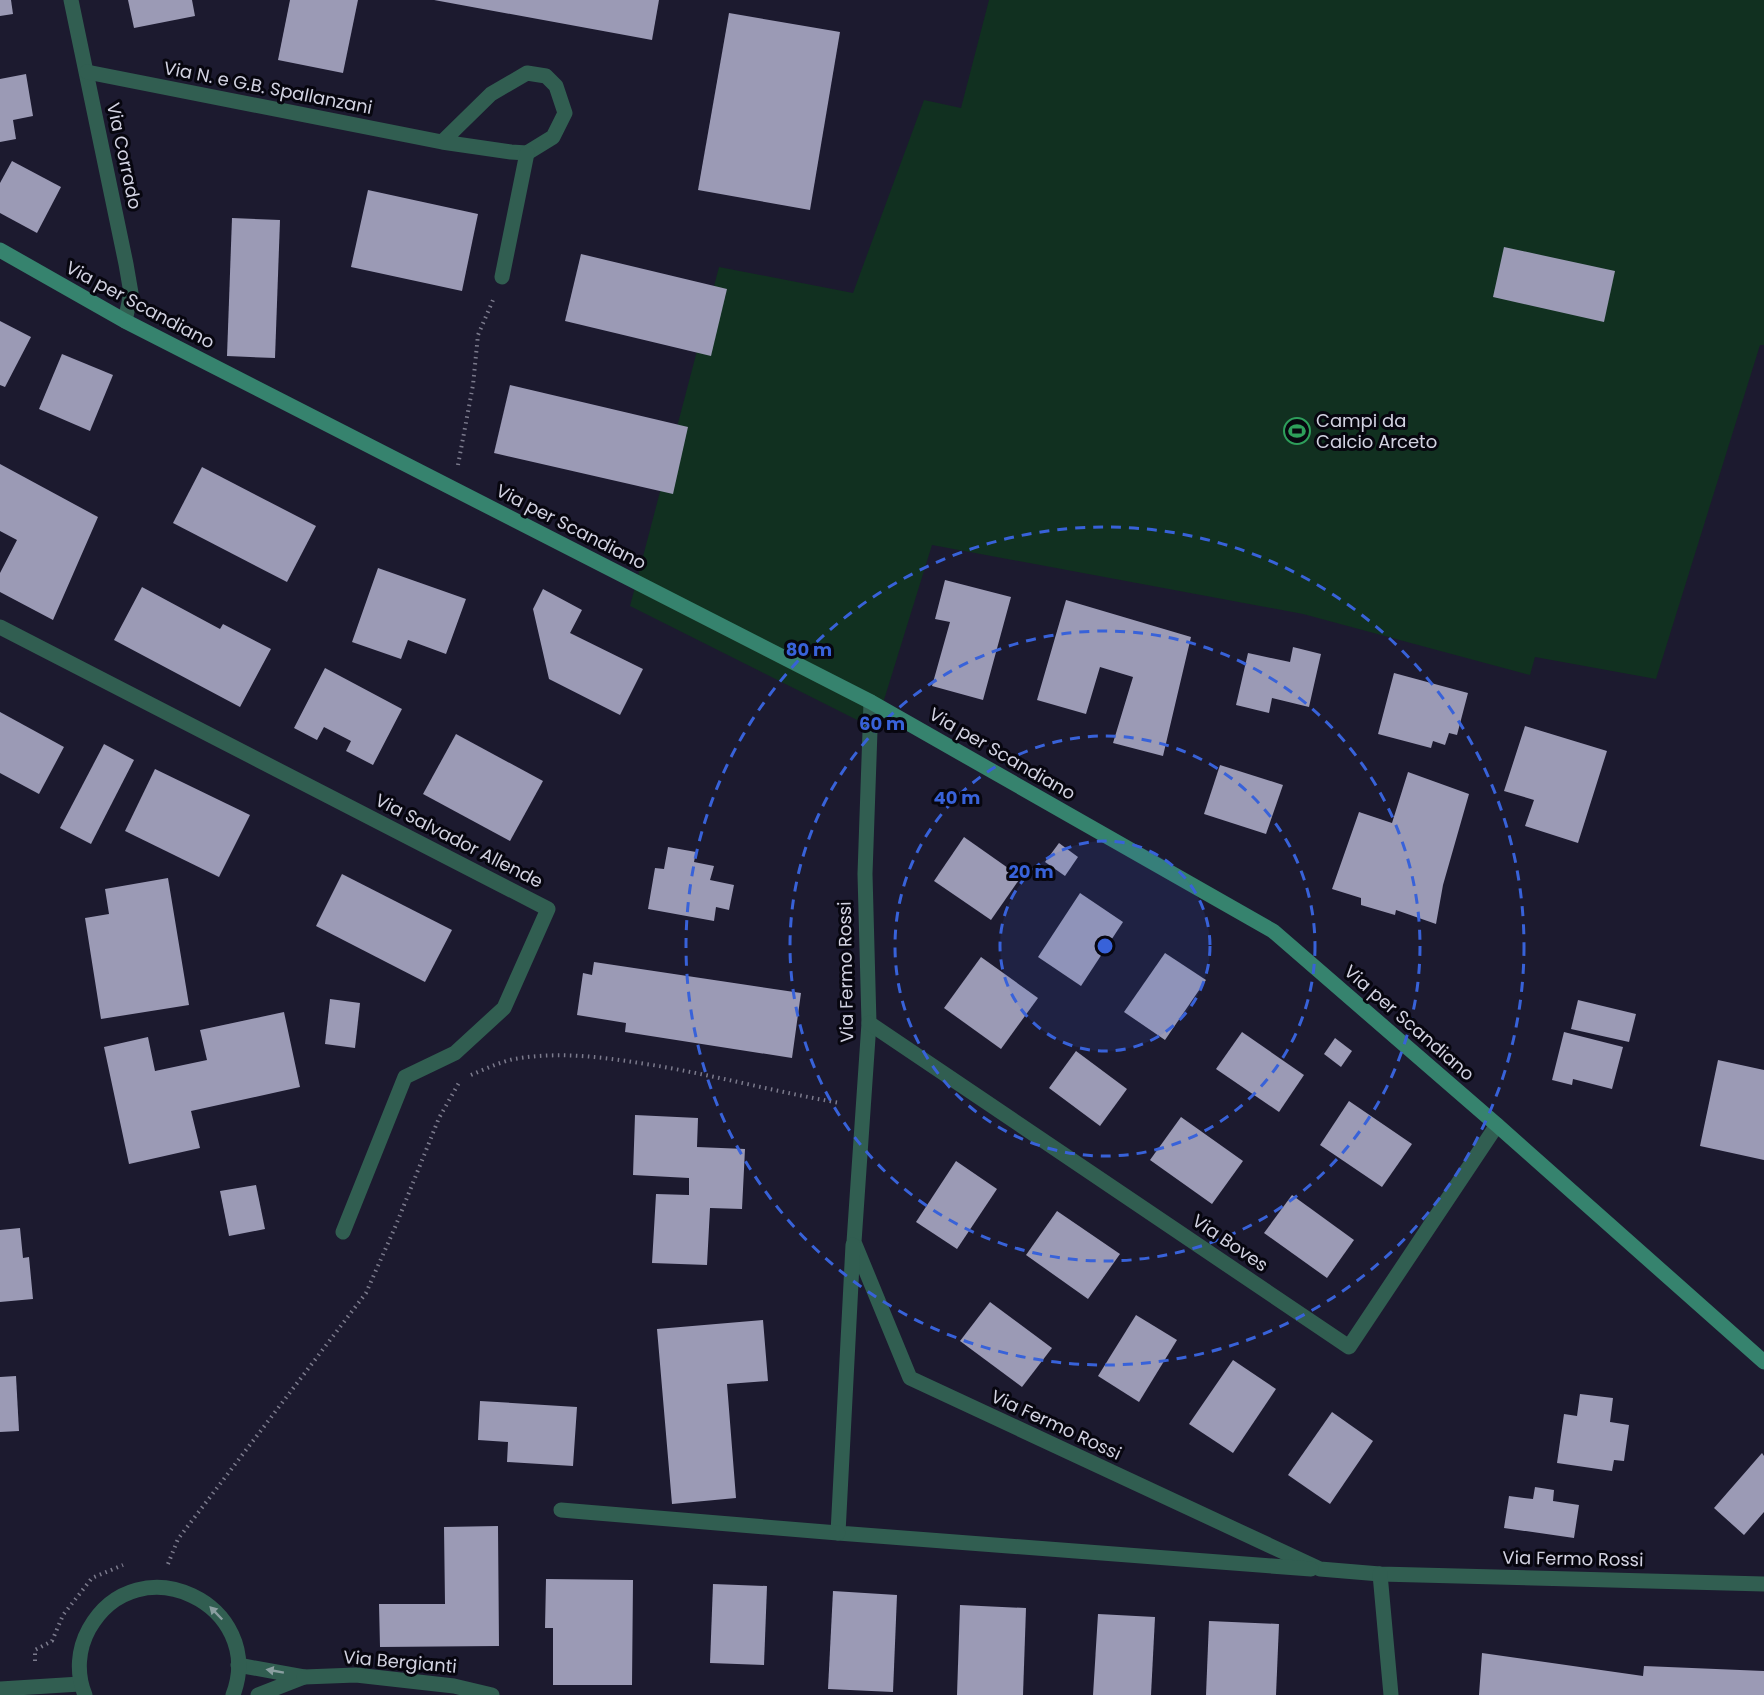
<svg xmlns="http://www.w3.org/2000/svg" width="1764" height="1695" font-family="Poppins,sans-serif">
<rect width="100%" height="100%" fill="#1c1a2f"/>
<!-- green -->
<polygon fill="#113020" points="989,0 1764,0 1764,345 1760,345 1656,679 1535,657 1530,675 1303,614 932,545 875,729 630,606 719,267 853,293 924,100 961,108"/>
<!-- building -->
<g fill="#9b9ab5">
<polygon points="0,0 11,0 13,14 0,16"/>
<polygon points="128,0 192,0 195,16 134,28"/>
<polygon points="290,0 358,0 343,73 278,60"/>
<polygon points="434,0 659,0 652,40"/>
<polygon points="729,13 840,32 810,210 698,190"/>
<polygon points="26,74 33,116 13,120 16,139 0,142 0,79"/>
<polygon points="12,161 61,187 37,233 0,213 0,183"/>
<polygon points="368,190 478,214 462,291 351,267"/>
<polygon points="232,218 280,220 275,358 227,356"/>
<polygon points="1504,247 1615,271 1604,322 1493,297"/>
<polygon points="581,254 727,289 711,356 565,321"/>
<polygon points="0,321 31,337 5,387 0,385"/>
<polygon points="62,354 113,375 90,431 39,409"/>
<polygon points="510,385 688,427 673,494 494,453"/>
<polygon points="0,464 98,517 53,620 0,592 0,573 17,540 0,531"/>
<polygon points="202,467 316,526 287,582 173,523"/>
<polygon points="378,568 466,599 446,654 408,640 401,659 352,642"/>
<polygon points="945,580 1011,597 983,700 932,686 950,622 935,619"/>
<polygon points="142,587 220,629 223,624 271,649 240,707 114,640"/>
<polygon points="543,589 582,610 570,633 643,669 620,715 549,679 533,609"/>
<polygon points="1066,600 1191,637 1163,756 1113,743 1133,677 1100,667 1086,714 1037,700"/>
<polygon points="1293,647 1321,654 1309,707 1272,698 1269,713 1236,705 1248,653 1290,662"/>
<polygon points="325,668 402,709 373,765 346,751 351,741 324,727 317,740 294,728"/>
<polygon points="1394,673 1468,693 1457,735 1449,733 1445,745 1433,741 1431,748 1378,734"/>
<polygon points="0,712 64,747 39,794 0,773"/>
<polygon points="1525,726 1607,751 1578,843 1525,826 1534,800 1504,791"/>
<polygon points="456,734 543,781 510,841 423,794"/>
<polygon points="104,744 134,760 91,844 60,828"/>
<polygon points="1220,765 1283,785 1266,834 1204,814"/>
<polygon points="155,769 250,815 219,877 125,831"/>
<polygon points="1408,772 1469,794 1443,885 1436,924 1396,910 1395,915 1361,905 1361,898 1332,889 1359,812 1392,823"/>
<polygon points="964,837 1021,877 991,920 934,881"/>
<polygon points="1059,843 1078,857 1065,876 1045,862"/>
<polygon points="668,847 696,852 694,862 714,866 710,880 734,885 729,910 716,907 714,921 648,909 655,868 664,869"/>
<polygon points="342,874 452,930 425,982 316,926"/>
<polygon points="168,878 189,1005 101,1019 85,918 109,914 105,889"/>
<polygon points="1080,893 1123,922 1081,986 1038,957"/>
<polygon points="1165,953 1206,980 1165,1040 1124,1012"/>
<polygon points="981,957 1038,998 1001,1049 944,1008"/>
<polygon points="594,962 801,993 792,1058 625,1032 626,1023 577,1015 583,973 592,975"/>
<polygon points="330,999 360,1003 355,1048 325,1044"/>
<polygon points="1578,1000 1636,1014 1629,1042 1571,1029"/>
<polygon points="284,1012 300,1087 191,1111 200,1148 129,1164 104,1047 148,1037 155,1071 207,1060 200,1030"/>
<polygon points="1242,1032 1304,1075 1279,1112 1216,1069"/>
<polygon points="1564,1032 1623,1047 1612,1089 1573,1079 1572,1085 1552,1080"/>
<polygon points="1335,1038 1352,1051 1341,1067 1324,1054"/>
<polygon points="1076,1051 1127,1089 1100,1126 1049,1088"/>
<polygon points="1718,1060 1764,1070 1764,1160 1700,1146"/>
<polygon points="1349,1101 1412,1144 1382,1187 1320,1145"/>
<polygon points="635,1115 698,1118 697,1147 745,1149 742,1209 710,1208 707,1265 652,1263 656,1194 689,1195 689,1178 633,1175"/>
<polygon points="1181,1117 1243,1161 1212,1204 1150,1160"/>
<polygon points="956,1161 997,1189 957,1249 916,1222"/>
<polygon points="256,1185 265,1229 229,1236 220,1191"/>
<polygon points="1292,1195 1354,1240 1327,1278 1264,1233"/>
<polygon points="1057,1211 1120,1254 1088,1299 1026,1255"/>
<polygon points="20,1228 23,1258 29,1257 33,1299 0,1302 0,1230"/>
<polygon points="990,1302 1052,1348 1022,1387 960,1341"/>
<polygon points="1136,1315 1177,1340 1139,1402 1098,1376"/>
<polygon points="763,1320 768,1381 727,1384 736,1498 672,1504 657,1329"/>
<polygon points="1233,1360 1276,1389 1233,1453 1189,1424"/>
<polygon points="16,1376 19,1431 0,1432 0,1377"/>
<polygon points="1580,1394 1613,1398 1610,1422 1629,1425 1624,1461 1614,1460 1612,1471 1557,1463 1564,1414 1577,1416"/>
<polygon points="480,1401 577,1407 573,1466 507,1462 508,1442 478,1440"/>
<polygon points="1332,1412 1373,1441 1330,1504 1288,1475"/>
<polygon points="1762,1453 1764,1456 1764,1512 1744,1535 1714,1508"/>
<polygon points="1535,1487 1554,1490 1553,1501 1579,1505 1574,1538 1504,1528 1509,1496 1533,1499"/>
<polygon points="498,1526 499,1646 380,1647 379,1604 445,1604 444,1527"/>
<polygon points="546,1579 633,1580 632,1685 553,1685 553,1628 545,1628"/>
<polygon points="713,1584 767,1586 764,1665 710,1663"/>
<polygon points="833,1591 897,1595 893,1692 828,1689"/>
<polygon points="960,1605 1026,1608 1023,1695 957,1695"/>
<polygon points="1098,1614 1155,1617 1151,1695 1093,1695"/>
<polygon points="1209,1621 1279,1624 1276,1695 1206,1695"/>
<polygon points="1482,1653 1643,1676 1644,1666 1764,1671 1764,1695 1479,1695"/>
</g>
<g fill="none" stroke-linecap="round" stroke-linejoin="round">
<!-- path -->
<g stroke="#7c7b8d" stroke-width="4" stroke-dasharray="1.5 4.5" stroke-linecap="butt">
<polyline points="458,465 473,385 478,335 493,300"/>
<path d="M471,1075C485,1069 500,1062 514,1059C554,1052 594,1056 633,1062C703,1072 771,1091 840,1103"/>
<polyline points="168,1564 178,1539 366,1293 396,1225 439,1118 460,1081"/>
<polyline points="35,1661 35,1650 52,1641 63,1615 92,1578 123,1565"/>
</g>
<!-- street -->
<g stroke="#315e51" stroke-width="15">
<polyline points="71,0 126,264 131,293 125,321"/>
<polyline points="87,72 442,142 511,152 527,153 553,137 565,113 556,86 546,76 527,73 491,94 442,142"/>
<polyline points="502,277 527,153"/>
<polyline points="0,627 548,909 504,1008 455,1053 405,1077 343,1232"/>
<polyline points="871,702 865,874 869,1023 854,1242 910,1378 1320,1569 1380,1574 1764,1584"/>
<polyline points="869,1023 1349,1347 1497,1125"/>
<polyline points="853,1245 838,1533 1311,1569"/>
<polyline points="561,1510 838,1533"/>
<polyline points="1380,1574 1391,1695"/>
<polyline points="238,1665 304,1677 258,1695"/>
<polyline points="304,1677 356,1675 454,1686 492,1695"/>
<polyline points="0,1689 80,1684"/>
<path d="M85,1695C76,1673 78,1649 89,1629C138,1542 267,1605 233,1695"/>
</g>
<!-- secondary -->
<polyline stroke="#36836e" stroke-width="15" points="0,250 125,321 871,702 1273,931 1497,1125 1764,1362"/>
</g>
<!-- one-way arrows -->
<defs><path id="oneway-solid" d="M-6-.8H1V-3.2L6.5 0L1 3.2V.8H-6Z" transform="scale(1.5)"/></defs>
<g fill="#8a9ea0">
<use href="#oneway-solid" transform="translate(216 1613) rotate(-134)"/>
<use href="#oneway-solid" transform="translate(275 1671) rotate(-170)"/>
</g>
<!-- distance rings -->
<circle cx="1105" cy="946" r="105" fill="#3862d9" fill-opacity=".12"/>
<g fill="none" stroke="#3862d9" stroke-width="3" stroke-dasharray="10 8">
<circle cx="1105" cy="946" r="105"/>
<circle cx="1105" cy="946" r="210"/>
<circle cx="1105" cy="946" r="315"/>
<circle cx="1105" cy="946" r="419"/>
</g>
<!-- icons -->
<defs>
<symbol id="stadium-ring" viewBox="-11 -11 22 22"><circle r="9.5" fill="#07060f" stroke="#2e9e5b" stroke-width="1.5"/><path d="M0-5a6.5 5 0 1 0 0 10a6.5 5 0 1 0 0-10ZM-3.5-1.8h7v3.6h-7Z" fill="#2e9e5b"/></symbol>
</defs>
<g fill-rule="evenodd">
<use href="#stadium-ring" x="1282" y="416" width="30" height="30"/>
</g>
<g text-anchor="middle" stroke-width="6" stroke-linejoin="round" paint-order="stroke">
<!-- street labels -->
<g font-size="18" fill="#d2d2e1" stroke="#07060f">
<text transform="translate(268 88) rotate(11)" y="6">Via N. e G.B. Spallanzani</text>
<text transform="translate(124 156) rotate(78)" y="6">Via Corrado</text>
<text transform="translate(140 305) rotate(28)" y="6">Via per Scandiano</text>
<text transform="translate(571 527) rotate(27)" y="6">Via per Scandiano</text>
<text transform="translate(1002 754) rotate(30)" y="6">Via per Scandiano</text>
<text transform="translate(459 841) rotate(27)" y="6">Via Salvador Allende</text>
<text transform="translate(846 972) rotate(-91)" y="6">Via Fermo Rossi</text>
<text transform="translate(1409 1023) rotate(41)" y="6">Via per Scandiano</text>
<text transform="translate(1230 1243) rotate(34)" y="6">Via Boves</text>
<text transform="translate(1056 1425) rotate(25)" y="6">Via Fermo Rossi</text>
<text transform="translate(1573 1559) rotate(1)" y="6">Via Fermo Rossi</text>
<text transform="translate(400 1662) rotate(5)" y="6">Via Bergianti</text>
</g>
<!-- poi labels -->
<g font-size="18" fill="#d2d2e1" stroke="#07060f" text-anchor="start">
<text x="1316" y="427">Campi da<tspan x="1316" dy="21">Calcio Arceto</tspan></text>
</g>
</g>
<circle cx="1105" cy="946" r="9" fill="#3862d9" stroke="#07060f" stroke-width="3"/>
<g font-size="18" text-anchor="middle" font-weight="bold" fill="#3862d9" stroke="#07060f" stroke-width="6" stroke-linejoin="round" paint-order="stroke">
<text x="809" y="656">80 m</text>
<text x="882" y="730">60 m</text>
<text x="957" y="804">40 m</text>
<text x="1031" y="878">20 m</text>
</g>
</svg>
